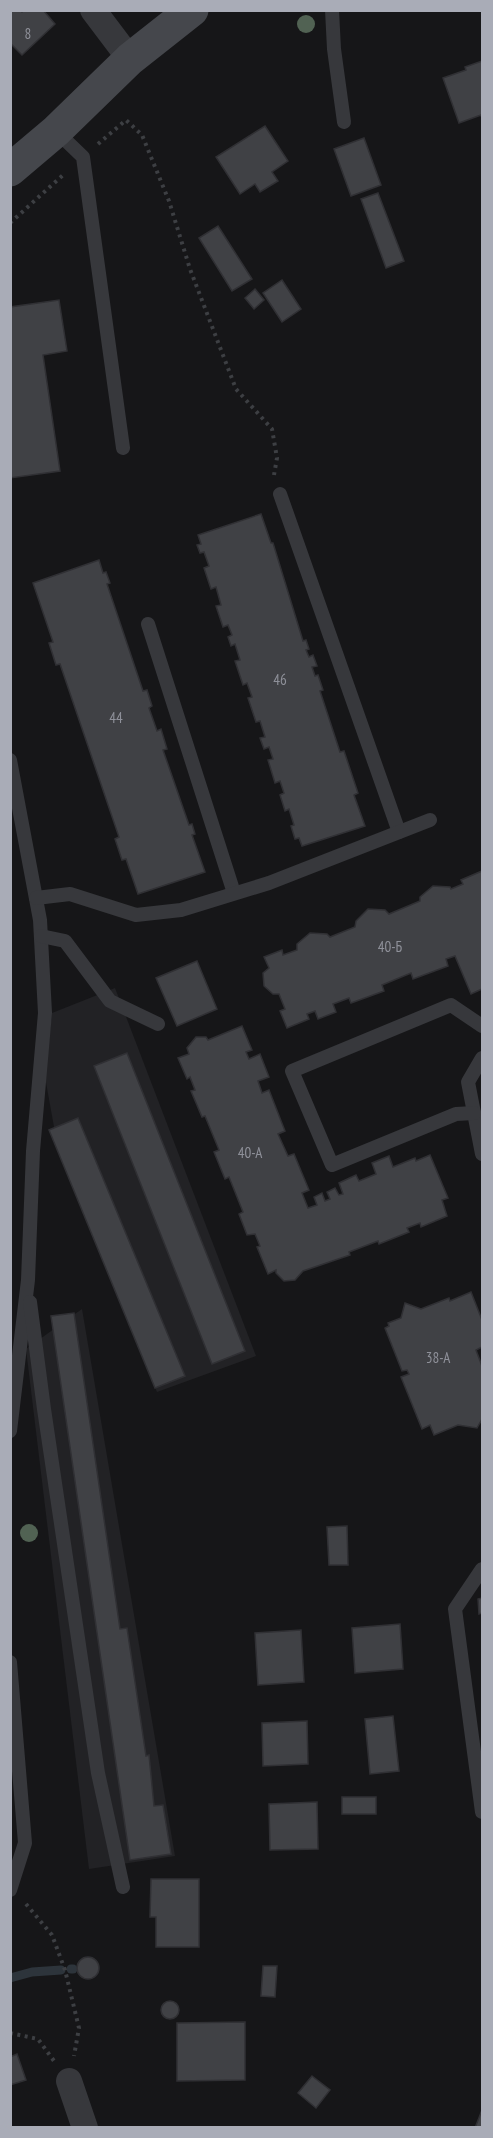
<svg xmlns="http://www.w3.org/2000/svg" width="493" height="2138" font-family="'PT Sans Narrow',sans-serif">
<rect width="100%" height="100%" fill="#161618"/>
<!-- built -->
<g fill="#222225">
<polygon points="115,988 256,1356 157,1392 58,1149 45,1077 52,1013"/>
<polygon points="82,1309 175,1856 89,1869 26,1349"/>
</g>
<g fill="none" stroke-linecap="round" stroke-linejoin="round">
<!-- stream -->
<g stroke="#2d343b" stroke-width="9">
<polyline points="71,1969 73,1969"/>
<polyline points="10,1978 32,1972 61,1970"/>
</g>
</g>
<!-- building -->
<g fill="#404145" stroke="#303034" stroke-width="1.5">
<polygon points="10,10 20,10 22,12 24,10 43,10 55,24 22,55 10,43"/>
<polygon points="482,61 482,118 481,115 459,123 443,78 466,70 465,67"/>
<polygon points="265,126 288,161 272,172 278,181 260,192 255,184 240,194 216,157"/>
<polygon points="364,138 381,185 351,196 334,149"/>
<polygon points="378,193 404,261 386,268 361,199"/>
<polygon points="218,226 252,279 232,291 199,238"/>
<polygon points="282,280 301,309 282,322 263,293"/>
<polygon points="255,289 264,300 254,309 245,298"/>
<polygon points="59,300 67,351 43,355 60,471 10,478 10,307"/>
<polygon points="261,514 271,543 273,543 303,641 306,640 309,649 306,650 309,657 313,655 317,666 312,667 315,676 318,675 323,690 320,691 340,752 344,751 358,793 354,795 365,826 302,846 299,838 295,839 291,826 294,825 289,809 285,811 280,795 284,793 280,781 275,783 268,760 273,759 269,747 264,749 260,738 265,737 260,721 256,722 248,698 252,697 247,683 243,685 235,661 240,660 235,644 231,646 228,637 232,635 228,625 223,627 216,606 221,605 216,587 211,589 204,568 209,566 204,552 200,553 197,545 201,544 198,535"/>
<polygon points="99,560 103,573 106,572 110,583 107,584 143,691 147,690 152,706 149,708 157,731 161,729 167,749 163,750 189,825 192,824 195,834 192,835 205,872 138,894 126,859 122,860 115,839 119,837 60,664 56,665 49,643 53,642 33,583"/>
<polygon points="482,871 482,989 471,994 455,956 446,959 448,966 413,979 411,973 382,985 384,991 351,1003 349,998 333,1004 336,1012 318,1019 315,1011 307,1014 309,1019 287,1028 280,1011 285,1009 279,994 273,994 264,986 263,973 269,968 264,957 282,950 283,955 297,950 297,944 310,933 327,934 330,937 355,927 356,921 368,909 385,910 389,914 420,901 420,897 433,886 450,887 451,889 463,884 461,880"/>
<polygon points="197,961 217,1009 177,1026 156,978"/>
<polygon points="242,1026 252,1050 246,1052 249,1059 260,1054 269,1077 258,1081 262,1093 269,1090 285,1131 278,1134 288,1156 294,1154 309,1190 302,1193 308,1208 317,1205 314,1197 322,1193 325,1201 330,1199 327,1192 335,1188 339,1195 343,1194 339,1183 356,1175 359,1181 376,1174 372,1163 389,1156 393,1167 415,1158 416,1161 430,1155 448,1198 442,1200 447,1216 421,1227 420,1223 407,1228 409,1232 379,1244 378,1241 349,1252 350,1255 303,1271 295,1280 284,1281 276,1273 276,1270 268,1274 257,1247 260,1246 255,1234 247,1235 239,1214 243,1212 229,1177 225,1179 214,1152 219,1150 205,1116 202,1117 191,1091 195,1090 190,1077 187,1079 178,1058 189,1054 187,1048 196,1037 206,1037 208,1040"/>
<polygon points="127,1053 245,1351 212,1364 94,1066"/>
<polygon points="78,1118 185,1376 155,1388 49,1130"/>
<polygon points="471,1292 482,1320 482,1347 476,1350 482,1366 482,1419 477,1428 458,1425 434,1435 430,1425 422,1429 401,1377 409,1374 407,1370 402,1371 385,1328 389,1326 388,1323 401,1318 405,1303 421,1309 449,1298 450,1301"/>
<polygon points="74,1313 120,1629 127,1628 146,1756 149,1755 154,1806 163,1805 171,1854 130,1860 51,1316"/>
<polygon points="347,1526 348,1565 329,1565 327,1527"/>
<polygon points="482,1598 482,1613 479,1614 478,1599"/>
<polygon points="400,1624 403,1669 355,1673 352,1628"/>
<polygon points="301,1630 304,1682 258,1685 255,1633"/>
<polygon points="393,1716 399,1771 370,1774 365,1719"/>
<polygon points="307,1721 308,1764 263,1766 262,1723"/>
<rect x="342" y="1797" width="34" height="17"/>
<polygon points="317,1802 318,1849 270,1850 269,1804"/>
<polygon points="151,1879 199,1879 199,1947 156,1947 156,1917 150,1917"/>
<circle cx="88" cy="1968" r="11"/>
<polygon points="263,1966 277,1966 275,1997 261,1996"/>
<circle cx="170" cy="2010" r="9"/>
<polygon points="245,2022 245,2080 177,2081 177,2023"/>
<polygon points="17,2054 26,2080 10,2085 10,2057"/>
<polygon points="312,2076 330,2090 316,2108 298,2093"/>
<polygon points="482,2110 482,2128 475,2128"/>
</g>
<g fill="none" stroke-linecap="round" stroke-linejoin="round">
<!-- path -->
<g stroke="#3d3f43" stroke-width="4" stroke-dasharray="3 4.5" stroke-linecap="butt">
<polyline points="98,144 126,120 142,135 169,201 190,269 236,389 272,429 277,458 274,475"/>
<polyline points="10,223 63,175"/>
<polyline points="26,1904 52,1935 65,1970 79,2028 74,2056"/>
<polyline points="10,2033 38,2039 54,2061"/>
</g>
<!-- lane -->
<g stroke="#37383c" stroke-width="14">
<polyline points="332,10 334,49 344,122"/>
<polyline points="56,131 83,157 123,448"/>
<polyline points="280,494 399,832"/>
<polyline points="148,624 234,893"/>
<polyline points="10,760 40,920 45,1013 33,1151 28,1280 10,1431"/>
<polyline points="36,898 70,894 136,915 181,910 269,883 430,820"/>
<polyline points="41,936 65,941 110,1001 158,1024"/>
<polyline points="482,1058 468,1082 482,1154"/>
<polyline points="474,1113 456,1114 332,1165 292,1071 451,1005 482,1026"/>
<polyline points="30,1302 44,1409 98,1773 123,1887"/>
<polyline points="10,1662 25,1843 10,1890"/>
<polyline points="482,1812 455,1609 482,1569"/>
</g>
<!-- street -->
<g stroke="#37383c" stroke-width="26">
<polyline points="93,10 130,59"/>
<polyline points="69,2081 85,2128"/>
</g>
<!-- secondary -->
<polyline stroke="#45474c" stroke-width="33" points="10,170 56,131 130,59 192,10"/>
</g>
<!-- trees -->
<g fill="#516253">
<circle cx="306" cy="24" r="9"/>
<circle cx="29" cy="1533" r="9"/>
</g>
<g text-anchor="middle" stroke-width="4.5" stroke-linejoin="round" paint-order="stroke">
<!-- number labels -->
<g font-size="15" fill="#8f919a">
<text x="28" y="39">8</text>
<text x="280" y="685">46</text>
<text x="116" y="723">44</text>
<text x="390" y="952">40-Б</text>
<text x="250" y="1158">40-А</text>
<text x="438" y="1363">38-А</text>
</g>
</g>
<!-- border -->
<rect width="493" height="2138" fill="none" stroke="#a9acb7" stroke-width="24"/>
</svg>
